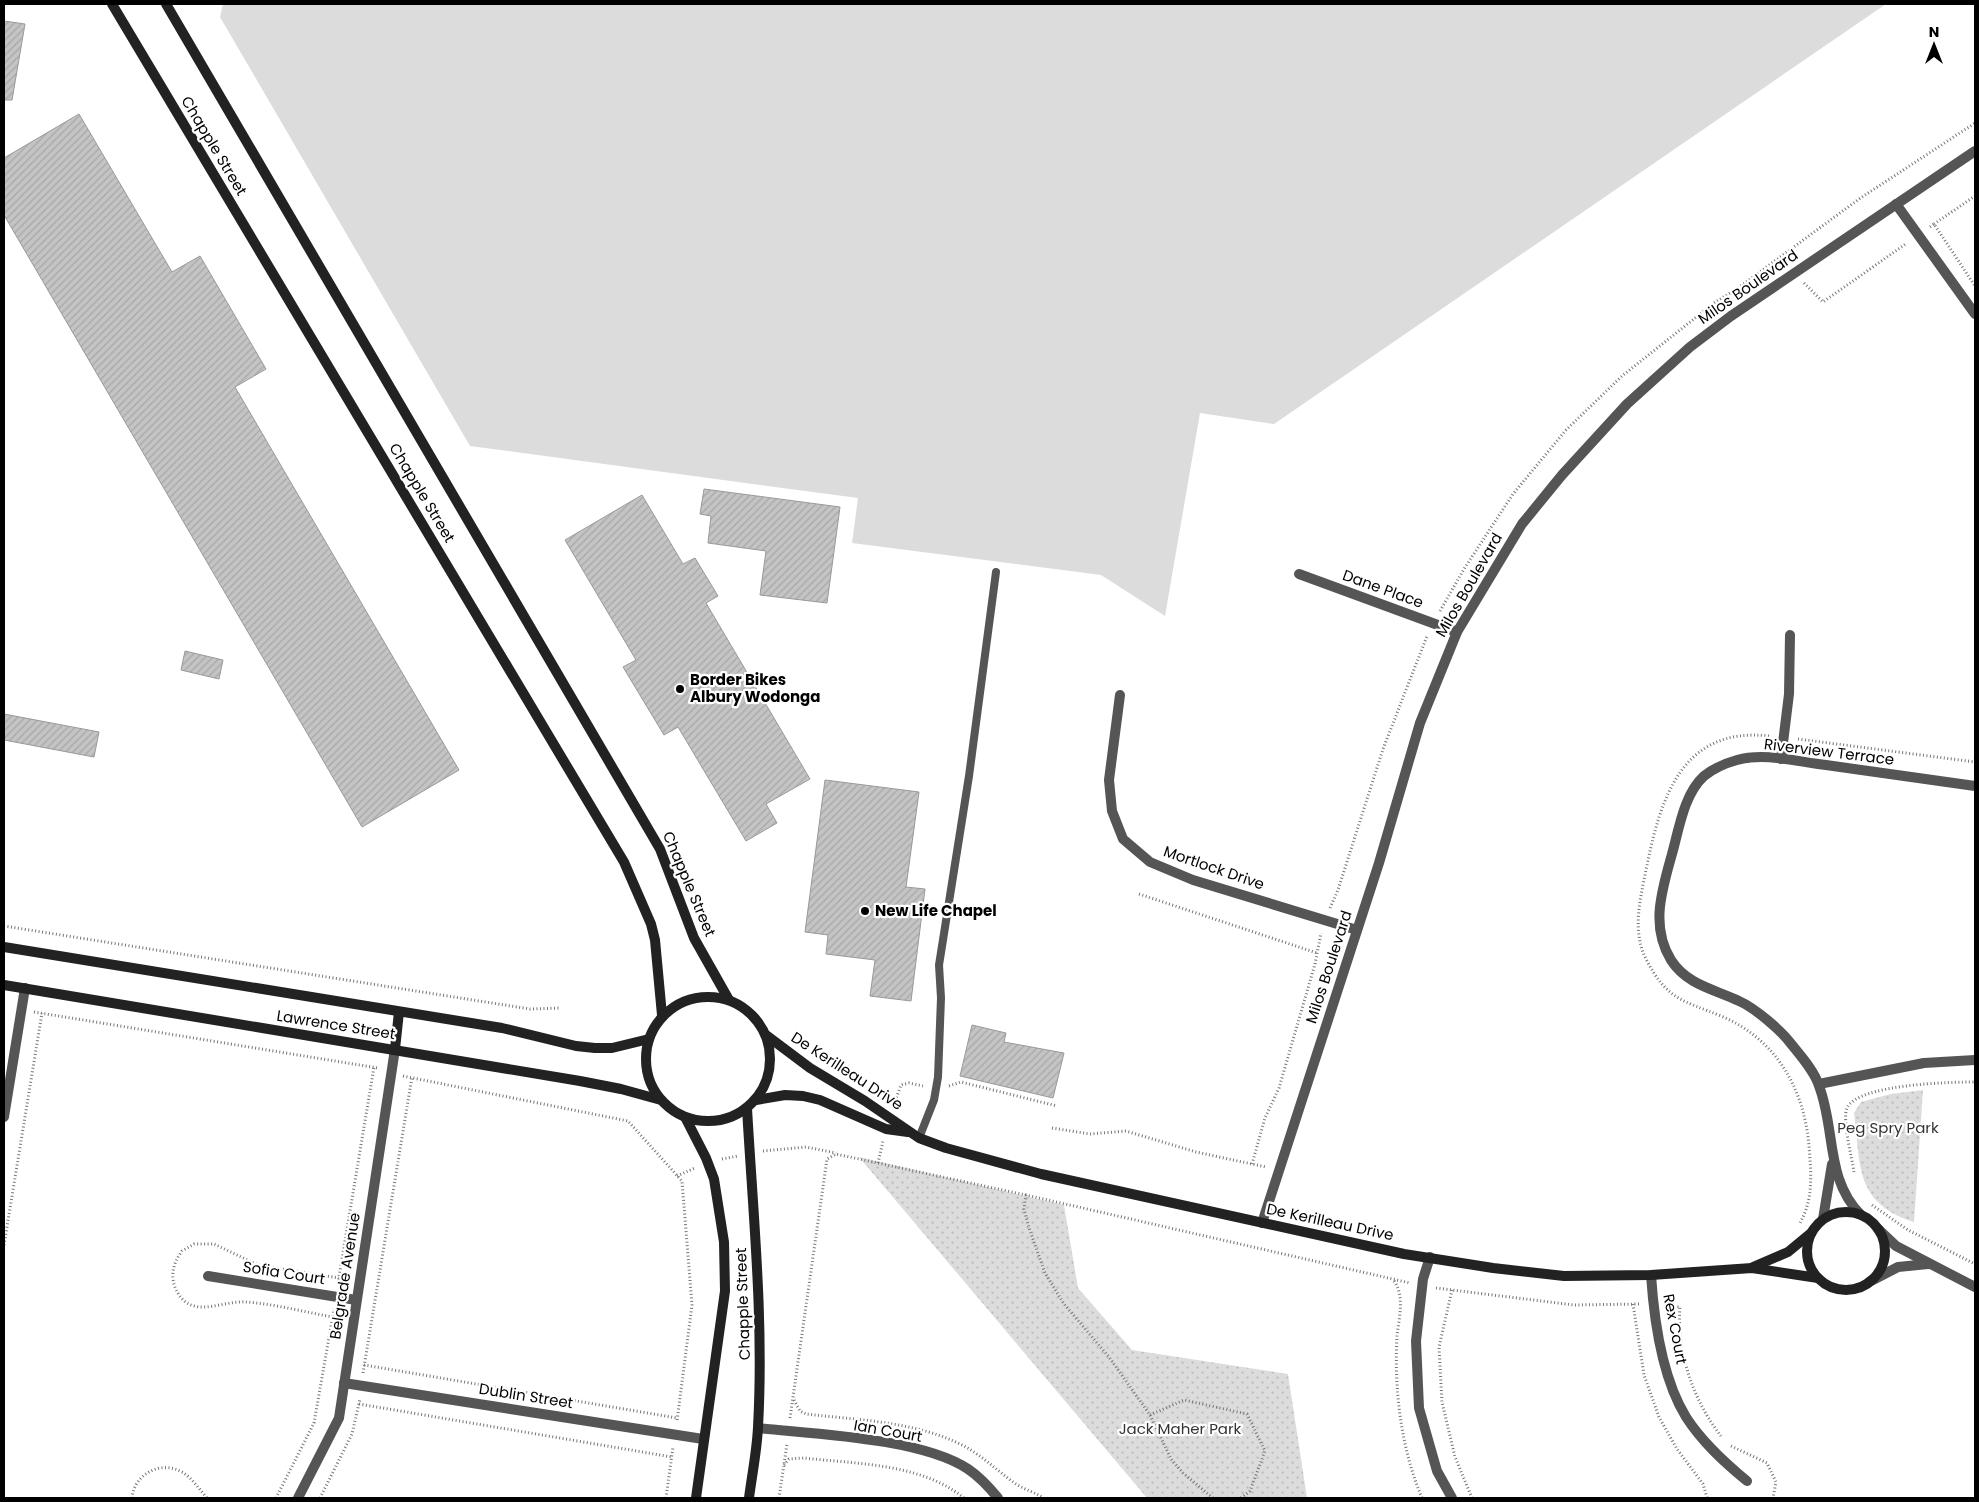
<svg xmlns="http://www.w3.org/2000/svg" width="1979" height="1502" font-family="Poppins,sans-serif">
<defs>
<pattern id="park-dots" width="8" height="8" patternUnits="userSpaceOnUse" patternTransform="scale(1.25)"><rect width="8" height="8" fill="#dcdcdc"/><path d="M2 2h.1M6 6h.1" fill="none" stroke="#bbb" stroke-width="1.8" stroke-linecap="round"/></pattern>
<pattern id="building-hatch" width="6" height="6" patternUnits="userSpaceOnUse" patternTransform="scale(1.25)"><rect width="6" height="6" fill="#c4c4c4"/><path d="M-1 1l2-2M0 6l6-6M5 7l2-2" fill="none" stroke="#a7a7a7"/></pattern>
</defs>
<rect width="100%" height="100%" fill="#fff"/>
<!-- green -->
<polygon fill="#dcdcdc" points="223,4 1886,4 1274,424 1200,413 1165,616 1101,575 852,543 858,498 470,446 220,17"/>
<!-- park -->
<g fill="url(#park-dots)">
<path d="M1923,1090L1914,1222C1854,1203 1861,1165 1854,1113L1861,1102L1891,1094Z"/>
<polygon points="859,1157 1064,1205 1078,1288 1132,1350 1288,1374 1307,1498 1147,1498"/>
</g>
<!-- building -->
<g fill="url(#building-hatch)" stroke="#999">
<polygon points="4,21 25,24 12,100 4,100"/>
<polygon points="79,114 172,272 200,256 266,369 235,387 459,770 362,827 4,215 4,158"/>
<polygon points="704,489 840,507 827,603 760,595 766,551 708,543 711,516 700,514"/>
<polygon points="642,495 683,564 695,558 718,596 706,603 810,779 766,804 777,823 746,841 678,727 664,735 623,667 636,660 565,540"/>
<polygon points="185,651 223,660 219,679 181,670"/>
<polygon points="4,714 99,732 94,757 4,740"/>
<polygon points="825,780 919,792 906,887 925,889 911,1001 870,996 875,960 826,954 828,935 805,932"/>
<polygon points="972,1025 1006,1033 1004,1042 1064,1053 1053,1098 960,1076"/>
</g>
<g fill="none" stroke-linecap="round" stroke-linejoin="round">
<!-- path -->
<g stroke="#777" stroke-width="3" stroke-dasharray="1 2.5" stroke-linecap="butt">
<polyline points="1934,224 1975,196"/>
<polyline points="1930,227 1934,224 1975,286"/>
<polyline points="1804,283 1823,302 1907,243"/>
<polyline points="1440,611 1464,569 1513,494 1566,430 1622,376 1714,303 1738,288 1859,199 1975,123"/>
<path d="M1769,736C1681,726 1660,800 1646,870C1640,900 1632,931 1646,959C1667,1000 1682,1000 1721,1016C1776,1039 1804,1088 1809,1146C1811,1173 1814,1198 1800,1223"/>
<polyline points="1798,739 1975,762"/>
<polyline points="1139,894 1317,953"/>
<polyline points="1330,908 1338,890 1383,749 1427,636"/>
<polyline points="4,926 530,1009 560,1008"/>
<polyline points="34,1012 378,1068"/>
<polyline points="403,1076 628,1121 682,1181 692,1305 677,1421"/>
<polyline points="949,1086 961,1082 1057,1106"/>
<polyline points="894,1104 901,1085 909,1083 923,1086"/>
<polyline points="1052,1128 1090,1134 1126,1131 1196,1152 1266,1167"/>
<polyline points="763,1151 806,1147 836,1153"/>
<polyline points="722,1159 738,1156"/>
<polyline points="878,1163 883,1141"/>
<polyline points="1252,1164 1265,1118 1279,1088 1315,964 1321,933"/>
<path d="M1854,1172C1852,1158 1842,1120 1847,1108C1858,1084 1951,1082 1975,1082"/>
<polyline points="677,1176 695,1168"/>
<polyline points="1872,1205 1908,1230 1975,1264"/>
<polyline points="4,1245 42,1013"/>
<path d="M1394,1281C1405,1296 1399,1318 1397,1336C1394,1390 1401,1448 1422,1498"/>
<polyline points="338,1283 374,1067"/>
<polyline points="1436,1288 1574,1305 1641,1304"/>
<polyline points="1452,1290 1439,1347 1442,1402 1455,1457 1472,1498"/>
<polyline points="1633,1304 1644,1375 1659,1417 1677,1449 1703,1484 1707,1498"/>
<path d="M1667,1306L1680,1307C1676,1351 1694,1402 1721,1436"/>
<path d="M333,1317C304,1312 275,1304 246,1302C221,1300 189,1322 175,1287C170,1274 174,1262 182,1251L194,1244H214L258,1265L339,1278"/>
<polyline points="364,1365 677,1418"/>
<polyline points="363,1373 412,1077"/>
<path d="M794,1400L800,1411L806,1414C856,1420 913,1421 960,1444C981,1454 997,1471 1016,1484C1025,1490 1035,1492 1043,1498"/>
<polyline points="359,1404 672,1457"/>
<polyline points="1150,1415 1184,1400 1247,1414 1265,1451 1250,1491 1241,1498"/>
<polyline points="790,1418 827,1159 836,1154 1026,1195"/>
<polyline points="1731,1446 1767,1463 1776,1482 1773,1498"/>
<path d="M784,1465L789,1459L804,1458C856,1464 921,1463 964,1498"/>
<path d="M132,1498C134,1474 161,1460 182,1472C192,1478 200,1490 207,1498"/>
<polyline points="276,1498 314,1423 334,1309"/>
<polyline points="320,1498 352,1434 360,1399"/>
<polyline points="666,1498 673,1447"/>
<polyline points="779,1498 787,1444"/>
<polyline points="1213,1498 1183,1473 1171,1459 1150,1415 1109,1357 1064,1304 1045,1273 1029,1228 1024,1209 1026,1195 1410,1283"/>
</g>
<!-- lane -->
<polyline stroke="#555" stroke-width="8" points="919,1138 934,1100 938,1077 941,998 939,965 969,776 996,572"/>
<!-- street -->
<g stroke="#555" stroke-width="10">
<polyline points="1896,204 1975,314"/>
<polyline points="1299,574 1457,632"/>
<polyline points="1120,695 1109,780 1112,811 1123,839 1150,862 1193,880 1357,930"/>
<polyline points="1781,759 1789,694 1790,635"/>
<polyline points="1819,1084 1924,1063 1975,1060"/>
<polyline points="4,1117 25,988"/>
<path d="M1861,1215C1825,1179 1836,1130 1819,1086C1815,1072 1801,1056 1792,1045C1782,1031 1755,1008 1739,1001C1714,989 1687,985 1671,960C1650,926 1662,890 1672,854C1679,829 1684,794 1704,776C1713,769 1726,763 1737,760C1765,752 1798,762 1826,765C1876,772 1925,779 1975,786"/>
<polyline points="1823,1219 1832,1164"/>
<polyline points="1262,1223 1379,863 1420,723 1457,632 1522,524 1562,475 1627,404 1690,347 1731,316 1975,151"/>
<polyline points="1878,1229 1896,1246 1975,1287"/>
<polyline points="1430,1257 1423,1279 1416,1341 1419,1408 1437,1471 1452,1498"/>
<path d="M1651,1275C1654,1320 1662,1378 1686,1417C1702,1442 1724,1462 1747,1481"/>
<polyline points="208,1276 356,1300"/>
<polyline points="1869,1282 1898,1267 1928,1264"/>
<polyline points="344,1383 703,1439"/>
<path d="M758,1428C815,1434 921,1438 968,1469C980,1477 989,1487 998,1498"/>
<polyline points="298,1498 339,1418 395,1049"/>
</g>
<!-- secondary -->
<g stroke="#222" stroke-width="10">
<polyline points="112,4 624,862 651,924 655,940 662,1015"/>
<polyline points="166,4 660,849 694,938 729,1000"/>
<polyline points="4,947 502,1028 576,1046 595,1048 612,1048 649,1039"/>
<polyline points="4,985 580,1081 621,1089 661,1100"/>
<circle cx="708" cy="1059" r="62"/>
<polyline points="766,1035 810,1068 865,1101 919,1138 946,1148 1041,1174 1404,1254 1493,1268 1564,1276 1651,1275 1752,1268 1818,1278"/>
<polyline points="395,1049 399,1012"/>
<polyline points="756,1100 785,1095 803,1096 820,1100 886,1129 908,1132"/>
<path d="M747,1108C753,1214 764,1320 758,1427C757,1450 752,1475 749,1498"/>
<polyline points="685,1117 706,1158 714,1179 724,1242 725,1291 696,1498"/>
<circle cx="1846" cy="1251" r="39"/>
<polyline points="1753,1267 1788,1252 1811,1233"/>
</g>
</g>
<!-- markers -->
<g fill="#000" stroke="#fff" stroke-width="2">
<circle cx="680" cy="689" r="5"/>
<circle cx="865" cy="911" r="5"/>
</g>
<g text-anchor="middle" stroke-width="4.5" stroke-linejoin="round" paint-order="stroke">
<!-- street labels -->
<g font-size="15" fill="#000" stroke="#fff">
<text transform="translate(214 146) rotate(59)" y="5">Chapple Street</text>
<text transform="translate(1748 287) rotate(-35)" y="5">Milos Boulevard</text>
<text transform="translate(422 493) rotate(59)" y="5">Chapple Street</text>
<text transform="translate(1469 585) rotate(-60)" y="5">Milos Boulevard</text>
<text transform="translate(1383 589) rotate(20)" y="5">Dane Place</text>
<text transform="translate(1829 752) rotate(7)" y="5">Riverview Terrace</text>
<text transform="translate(1214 868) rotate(19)" y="5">Mortlock Drive</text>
<text transform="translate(689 884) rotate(67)" y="5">Chapple Street</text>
<text transform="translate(1329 967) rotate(-72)" y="5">Milos Boulevard</text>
<text transform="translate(336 1025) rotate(9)" y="5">Lawrence Street</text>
<text transform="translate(847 1071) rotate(33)" y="5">De Kerilleau Drive</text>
<text transform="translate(1330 1222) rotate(12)" y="5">De Kerilleau Drive</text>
<text transform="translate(284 1273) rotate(9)" y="5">Sofia Court</text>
<text transform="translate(345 1276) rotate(-81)" y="5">Belgrade Avenue</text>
<text transform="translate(743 1304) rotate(-92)" y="5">Chapple Street</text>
<text transform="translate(1675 1329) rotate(79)" y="5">Rex Court</text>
<text transform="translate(526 1396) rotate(9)" y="5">Dublin Street</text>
<text transform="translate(888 1431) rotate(10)" y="5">Ian Court</text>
</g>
<!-- poi labels -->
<g font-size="15" font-weight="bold" fill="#000" stroke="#fff" text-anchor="start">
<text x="690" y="685">Border Bikes<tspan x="690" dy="17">Albury Wodonga</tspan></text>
<text x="875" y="916">New Life Chapel</text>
</g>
<!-- park labels -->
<g font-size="15" fill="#333" stroke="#fff">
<text x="1888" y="1133">Peg Spry Park</text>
<text x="1180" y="1434">Jack Maher Park</text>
</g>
</g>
<!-- border -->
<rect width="1979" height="1502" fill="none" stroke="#000000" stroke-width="10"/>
<!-- north arrow -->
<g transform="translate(1934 45)" stroke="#ffffff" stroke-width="4" paint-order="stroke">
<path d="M0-4L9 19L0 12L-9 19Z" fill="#000000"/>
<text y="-8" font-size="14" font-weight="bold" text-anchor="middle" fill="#000000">N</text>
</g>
</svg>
